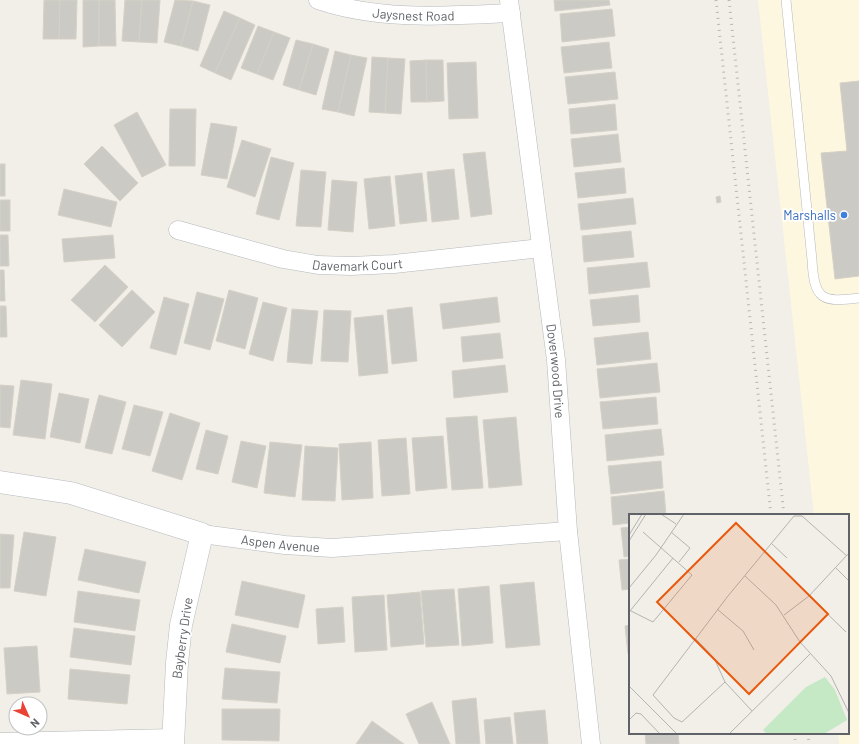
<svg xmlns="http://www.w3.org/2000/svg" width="859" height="744" font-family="Barlow,sans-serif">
<rect width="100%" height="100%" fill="#f1efe8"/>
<!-- commercial -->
<polygon fill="#fef7e0" points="758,0 859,0 859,744 839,744 838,733 848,733 848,515 814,515"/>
<!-- building -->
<g fill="#cccac5" stroke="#d6d1c6">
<polygon points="44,0 60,0 59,39 43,39"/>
<polygon points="60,0 77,0 76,39 59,39"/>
<polygon points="83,0 99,0 99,46 83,47"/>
<polygon points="99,0 115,0 116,46 99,46"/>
<polygon points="125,0 142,0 139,42 122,41"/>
<polygon points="142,0 160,0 157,43 139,42"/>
<polygon points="175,0 193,1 181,46 164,42"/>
<polygon points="554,0 609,0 610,5 555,11"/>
<polygon points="193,1 210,5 198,51 181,46"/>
<polygon points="612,9 615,36 562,42 560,14"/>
<polygon points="224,11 240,18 215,73 200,66"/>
<polygon points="240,18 255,25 231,80 215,73"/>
<polygon points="258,26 274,32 257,74 241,68"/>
<polygon points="274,32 290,38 273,80 257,74"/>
<polygon points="296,40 313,44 299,90 283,85"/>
<polygon points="609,42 612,68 564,73 561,47"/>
<polygon points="313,44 329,49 316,95 299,90"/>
<polygon points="335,51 351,55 338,112 322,109"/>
<polygon points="351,55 367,58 354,116 338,112"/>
<polygon points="372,57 388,58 385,113 369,112"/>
<polygon points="388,58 405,59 401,114 385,113"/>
<polygon points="426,60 427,102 411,102 410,61"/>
<polygon points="426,60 443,60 444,101 427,102"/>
<polygon points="476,62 478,118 449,119 447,63"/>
<polygon points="615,72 618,99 568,104 565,77"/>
<polygon points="859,81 859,276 835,279 821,153 847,151 840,83"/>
<polygon points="615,104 617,130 571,134 569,109"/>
<polygon points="170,109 196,109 195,166 169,166"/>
<polygon points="137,112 166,165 142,177 114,125"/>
<polygon points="211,123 237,127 227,179 201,175"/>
<polygon points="618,134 621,162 574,167 571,139"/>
<polygon points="242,140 271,149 255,197 227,187"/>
<polygon points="102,146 138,183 120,201 84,164"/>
<polygon points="485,152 492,214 471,217 463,154"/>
<polygon points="271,157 294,163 279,220 256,214"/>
<rect x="0" y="164" width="5" height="32"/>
<polygon points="624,168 626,193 578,198 575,173"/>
<polygon points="454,169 459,219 432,222 427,172"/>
<polygon points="301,170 326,172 321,227 296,226"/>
<polygon points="422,173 427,221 400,224 395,176"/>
<polygon points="390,176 395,226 369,229 364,179"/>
<polygon points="332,180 357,182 353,232 328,230"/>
<polygon points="64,189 117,202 111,227 58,215"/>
<polygon points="720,196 721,202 717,203 716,197"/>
<polygon points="633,198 636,224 581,230 578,204"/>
<rect x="0" y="200" width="10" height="31"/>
<polygon points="631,231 634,257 584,262 582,236"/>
<polygon points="0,235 8,235 9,266 0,266"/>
<polygon points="113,235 115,258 64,262 62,239"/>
<polygon points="647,262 650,287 589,294 587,268"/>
<polygon points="105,265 128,287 95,322 71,300"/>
<polygon points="0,270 4,270 5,301 0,301"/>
<polygon points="132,290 155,312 122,347 99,325"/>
<polygon points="229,290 258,298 245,349 216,341"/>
<polygon points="197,292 224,299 210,350 184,343"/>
<polygon points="638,295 640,322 593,326 590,300"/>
<polygon points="164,297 189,304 176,355 150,348"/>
<polygon points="497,297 500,322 443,329 440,304"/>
<polygon points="263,302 287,308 273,361 249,354"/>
<polygon points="0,306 6,306 7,337 0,337"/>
<polygon points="412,307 417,361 392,364 387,310"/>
<polygon points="292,309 318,311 312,364 287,362"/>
<polygon points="324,310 351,311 348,362 321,361"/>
<polygon points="383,315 388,373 359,376 354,318"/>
<polygon points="648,332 651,359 597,365 594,338"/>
<polygon points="500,333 503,358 463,362 461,337"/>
<polygon points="657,363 660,392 600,398 597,369"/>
<polygon points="505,365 508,392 454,398 452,371"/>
<polygon points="21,380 52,384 45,439 13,435"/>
<polygon points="0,385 14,386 10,428 0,427"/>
<polygon points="59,393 89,399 80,443 50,437"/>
<polygon points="99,395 126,402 112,454 85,448"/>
<polygon points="656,397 658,424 603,429 600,402"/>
<polygon points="134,405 163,412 150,456 122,449"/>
<polygon points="170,413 200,423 182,480 152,471"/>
<polygon points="477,416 483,488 452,490 446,418"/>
<polygon points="516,417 522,485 489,488 483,420"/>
<polygon points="661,429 664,455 607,461 605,435"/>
<polygon points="206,430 228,436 218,474 196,469"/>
<polygon points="443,436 447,488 416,491 412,438"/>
<polygon points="406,438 410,494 382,496 378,440"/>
<polygon points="241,441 266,446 257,488 232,482"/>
<polygon points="270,442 302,445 295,497 264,493"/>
<polygon points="371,442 373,498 342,500 339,444"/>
<polygon points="305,446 338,448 335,501 302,500"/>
<polygon points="661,461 663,488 611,494 608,466"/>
<polygon points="664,491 666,515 630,515 630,523 613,525 611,497"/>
<polygon points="630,527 630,556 624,557 621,528"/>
<polygon points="24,532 56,537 46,596 14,591"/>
<polygon points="0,534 14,535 10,588 0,588"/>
<polygon points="85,549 146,562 139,593 78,580"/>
<polygon points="630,559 630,589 622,590 619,560"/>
<polygon points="242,581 305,595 298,628 235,615"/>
<polygon points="534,582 540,645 506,648 500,585"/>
<polygon points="489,586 493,643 462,646 458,589"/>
<polygon points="454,589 459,645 426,647 421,591"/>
<polygon points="78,591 140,600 135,631 74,622"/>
<polygon points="420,592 424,644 391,647 387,595"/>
<polygon points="384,595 387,650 355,652 352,597"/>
<polygon points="343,607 345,642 318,644 316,609"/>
<polygon points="232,624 286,636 280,663 226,652"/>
<polygon points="630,625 630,653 628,654 625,626"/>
<polygon points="74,628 135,636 131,665 70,657"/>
<polygon points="37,646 40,692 7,694 4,648"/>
<polygon points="225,668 280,672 277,703 222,699"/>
<polygon points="70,669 130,675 127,704 68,699"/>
<polygon points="476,698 480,744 456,744 452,701"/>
<polygon points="432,702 450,744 419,744 406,714"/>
<polygon points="222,709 280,709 279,741 222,740"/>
<polygon points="545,710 548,744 517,744 514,713"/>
<polygon points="510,717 513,744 486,744 484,720"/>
<polygon points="372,721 404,744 356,744"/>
<polygon points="645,733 678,733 679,744 646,744"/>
</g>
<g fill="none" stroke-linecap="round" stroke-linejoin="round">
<defs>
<path id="lane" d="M786,0L812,260C814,299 821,303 859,298"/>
<g id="street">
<path id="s1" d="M318,0C379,21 448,16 511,13"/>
<path id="s2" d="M509,0L556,360L568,531L591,744"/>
<path id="s3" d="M178,230L283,259L318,265L351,266L394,264L541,248"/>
<path id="s4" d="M202,534L285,545L332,548L568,531"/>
<polyline points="0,742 173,738"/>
</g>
<polyline id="secondary" points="0,482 71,493 202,534 181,625 177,663 173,744"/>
</defs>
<!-- lane casing -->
<use href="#lane" stroke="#b5b8bc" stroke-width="10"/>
<!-- street casing -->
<use href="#street" stroke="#b5b8bc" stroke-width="19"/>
<!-- secondary casing -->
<use href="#secondary" stroke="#b6babf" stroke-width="23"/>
<!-- lane -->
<use href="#lane" stroke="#fff" stroke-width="9"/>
<!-- street -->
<use href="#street" stroke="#fff" stroke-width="18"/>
<!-- secondary -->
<use href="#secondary" stroke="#fff" stroke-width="22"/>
<!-- rail -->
<g stroke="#b6b7b8" stroke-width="3" stroke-dasharray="1 5" stroke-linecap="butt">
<polyline points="716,0 771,515"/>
<polyline points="729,0 784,515"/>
<polyline points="794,733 796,744"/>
<polyline points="808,733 809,744"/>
</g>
</g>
<!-- markers -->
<circle fill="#3f7fe0" stroke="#fff" stroke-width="1.5" cx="844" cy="215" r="4"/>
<g text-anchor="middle" stroke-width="3.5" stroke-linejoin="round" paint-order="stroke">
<!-- street labels -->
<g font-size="13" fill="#5f6368" stroke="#fff">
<text dy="5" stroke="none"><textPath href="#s1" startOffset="97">Jaysnest Road</textPath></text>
<text dy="5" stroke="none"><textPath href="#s3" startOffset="184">Davemark Court</textPath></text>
<text dy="5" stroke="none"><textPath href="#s2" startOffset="374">Doverwood Drive</textPath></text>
<text dy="5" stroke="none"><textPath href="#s4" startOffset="79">Aspen Avenue</textPath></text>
<text transform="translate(182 638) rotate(-82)" y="5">Bayberry Drive</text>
</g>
<!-- shop labels -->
<g font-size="13" fill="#366cbe" stroke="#fff" text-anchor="end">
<text x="836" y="220">Marshalls</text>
</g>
</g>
<!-- overview -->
<g transform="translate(629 514)">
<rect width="220" height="220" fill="#f1efe8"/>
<path d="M196,163L206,176L218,206L195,220H138L134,216L177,173Z" fill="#c5e8c5"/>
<path fill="none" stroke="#b3b3b1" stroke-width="1" d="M32,0L47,10M42,18L61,34L50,48M0,21L13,0M0,27L17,0M142,29L158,44M207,54L220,67M116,62L147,91L171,128L202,162L220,199M0,74L27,41L55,0M180,82L217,118M88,95L114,117L125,136M0,96L24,108L63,61L14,18M1,97L44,44M155,101L180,82L220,39M66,124L85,144L96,168L123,197M96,168L53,208L45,204L24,181L99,82L165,2H173L218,42M0,172L48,220M0,206L7,199L12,200L31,220M100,220L181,140"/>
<path fill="#e8590c" fill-opacity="0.15" stroke="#e8590c" stroke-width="2" d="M107,9L199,100L120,180L28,88Z"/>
<rect width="220" height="220" fill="none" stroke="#5f6368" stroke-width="2"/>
</g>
<!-- north arrow -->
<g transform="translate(28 716) rotate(135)"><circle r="19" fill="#ffffff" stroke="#bfc1c3"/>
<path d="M0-3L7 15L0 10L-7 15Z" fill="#ea4335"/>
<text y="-6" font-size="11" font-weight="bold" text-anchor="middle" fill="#5f6368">N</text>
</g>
</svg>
